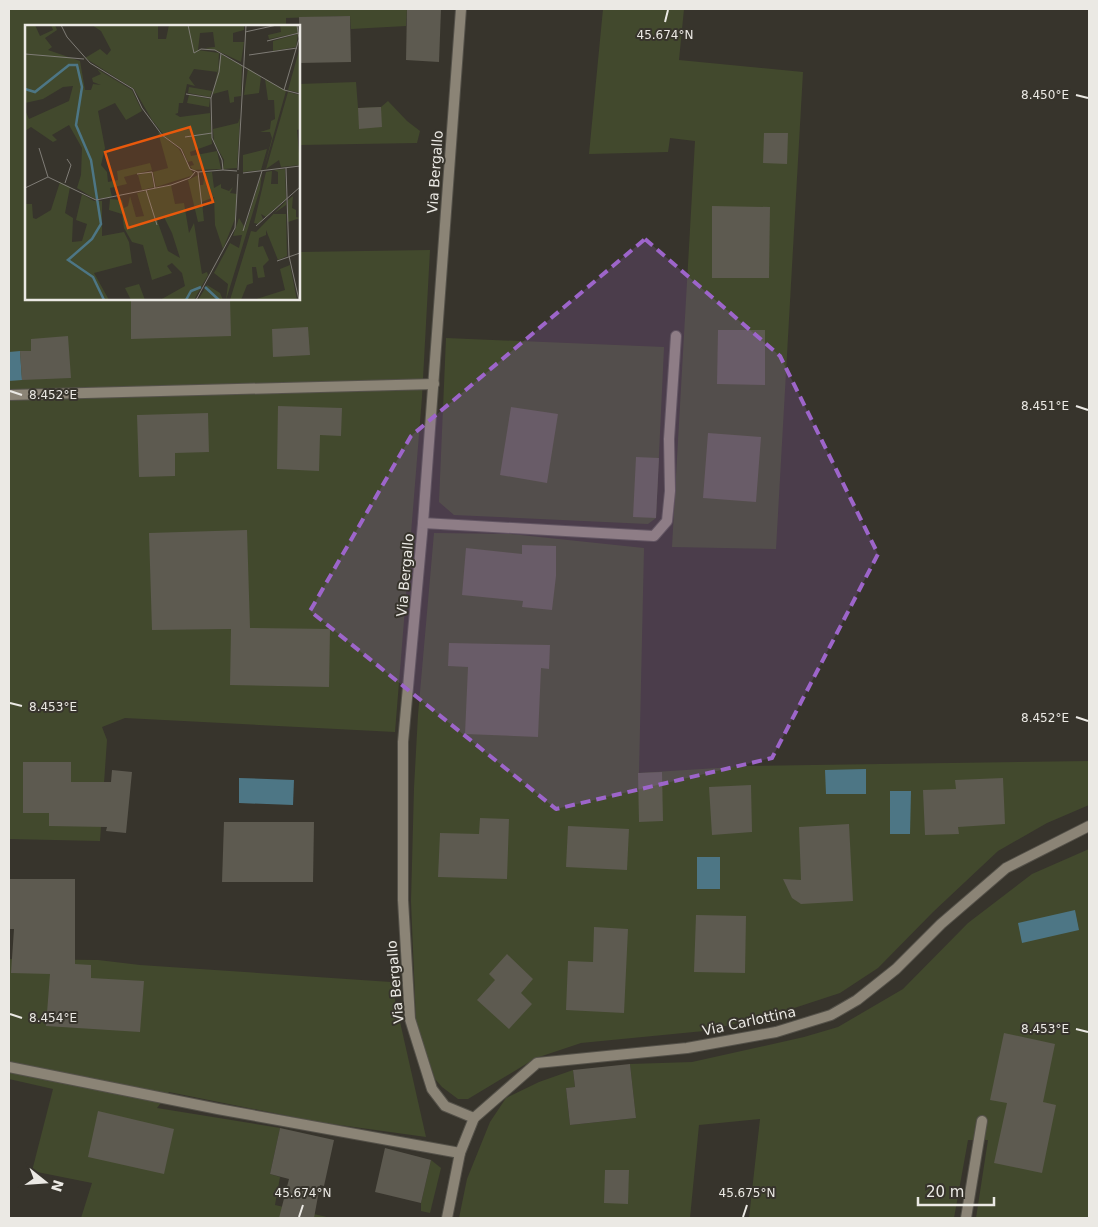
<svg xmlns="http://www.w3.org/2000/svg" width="1098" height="1227" font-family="'DejaVu Sans',sans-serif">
<rect width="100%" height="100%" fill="#37342c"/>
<!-- green -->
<g fill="#42492d">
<polygon points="9,9 407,9 406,26 351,29 350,16 286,18 286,26 26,26 26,299 299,299 299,252 430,250 422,397 395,732 125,718 102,727 107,740 100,841 9,839"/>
<polygon points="603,9 684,9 679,60 803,72 776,549 672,547 695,141 670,138 668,152 589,154"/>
<polygon points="356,82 358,108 381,107 388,101 407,121 420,131 417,143 299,145 299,84"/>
<polygon points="446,338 664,347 656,518 648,524 454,515 439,502"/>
<polygon points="434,533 511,534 644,548 639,773 749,766 1089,761 1089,805 1047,823 998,851 933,912 878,968 840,993 776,1014 704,1031 581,1043 536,1058 468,1099 458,1099 442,1087 435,1079 416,1022 411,901 414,788 418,715"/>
<polygon points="1089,849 1089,1218 976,1218 988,1140 968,1140 954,1218 749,1218 760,1119 699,1125 690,1218 459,1218 467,1179 490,1122 506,1098 539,1082 573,1070 575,1087 566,1088 570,1125 636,1118 630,1064 692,1062 804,1037 838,1027 903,989 968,923 1032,874"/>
<polygon points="9,959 98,960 140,965 391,982 426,1137 318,1122 169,1092 157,1108 280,1128 270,1174 280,1177 275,1205 331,1218 81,1218 92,1183 32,1171 53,1089 9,1079"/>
<polygon points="431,1160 441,1168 430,1213 421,1211 421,1203"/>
</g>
<!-- water -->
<g fill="#4d7685">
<polygon points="20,351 22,380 9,381 9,352"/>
<polygon points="866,769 866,794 826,794 825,770"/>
<polygon points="239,778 294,780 293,805 239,803"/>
<polygon points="890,791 911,791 910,834 890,834"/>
<rect x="697" y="857" width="23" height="32"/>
<polygon points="1075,910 1079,930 1022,943 1018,923"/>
</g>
<!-- building -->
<g fill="#5d5a50">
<polygon points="407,9 441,9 439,62 406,60"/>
<polygon points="350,16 351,62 299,63 299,17"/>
<polygon points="381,107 382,127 359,129 358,108"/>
<polygon points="764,133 788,133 787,164 763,163"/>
<polygon points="712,206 770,207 769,278 712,278"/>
<polygon points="131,299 230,299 231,336 131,339"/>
<polygon points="308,327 310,355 273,357 272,329"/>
<polygon points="718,330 765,330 765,385 717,384"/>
<polygon points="68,336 71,378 22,380 20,351 31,351 31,339"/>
<polygon points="278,406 342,408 341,436 320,435 319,471 277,469"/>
<polygon points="511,407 558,414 547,483 500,475"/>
<polygon points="208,413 209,452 175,453 175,476 139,477 137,415"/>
<polygon points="708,433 761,437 756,502 703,498"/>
<polygon points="636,457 659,458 656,518 633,517"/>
<polygon points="247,530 250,628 330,629 329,687 230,685 231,629 152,630 149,533"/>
<polygon points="522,545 556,546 556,576 552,610 522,607 523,601 462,595 466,548 522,554"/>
<polygon points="449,643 550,645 549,669 541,668 538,737 465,734 468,667 448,666"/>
<polygon points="23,762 71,762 71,782 111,782 112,770 132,772 126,833 106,831 107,827 49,826 49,813 23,813"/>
<polygon points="662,772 663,821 639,822 638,773"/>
<polygon points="1003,778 1005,824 958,827 959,834 925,835 923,790 956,789 955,780"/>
<polygon points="751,785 752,832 712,835 709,787"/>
<polygon points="480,818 509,819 507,879 438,877 440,833 479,834"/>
<polygon points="224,822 314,822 313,882 222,882"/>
<polygon points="849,824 853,901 801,904 792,898 783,879 801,880 799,827"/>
<polygon points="568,826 629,829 627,870 566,867"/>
<polygon points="9,879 75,879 75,964 91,965 91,978 144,981 140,1032 46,1026 50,974 11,973 14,929 9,929"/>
<polygon points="696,915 746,916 745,973 694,972"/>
<polygon points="594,927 628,929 624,1013 566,1010 568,961 593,962"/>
<polygon points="507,954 533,979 521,993 532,1004 509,1029 477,1000 495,980 489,974"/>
<polygon points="1004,1033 1055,1044 1043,1102 1056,1105 1042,1173 994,1163 1007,1103 990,1100"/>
<polygon points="630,1064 636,1118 570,1125 566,1088 575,1087 573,1070"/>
<polygon points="98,1111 174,1129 164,1174 88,1157"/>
<polygon points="280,1128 334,1140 324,1186 320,1185 314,1218 279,1218 289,1179 270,1174"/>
<polygon points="385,1148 431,1160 421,1203 375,1192"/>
<polygon points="605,1170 629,1170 628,1204 604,1203"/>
</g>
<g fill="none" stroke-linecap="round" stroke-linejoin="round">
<defs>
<g id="street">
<polyline points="461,9 423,523 403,742 403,900 410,1019 432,1089 445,1106 474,1118"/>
<polyline points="9,395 434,384"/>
<polyline points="423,523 654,536 667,521 670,491 669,439 676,336"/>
<polyline points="9,1067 218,1109 460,1153"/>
<polyline points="447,1218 460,1153 474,1118 537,1063 687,1048 776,1032 831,1015 857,1000 896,969 941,924 1006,868 1089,826"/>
<polyline points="966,1218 982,1121"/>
</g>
</defs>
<!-- street casing -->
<use href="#street" stroke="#545149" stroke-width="12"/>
<!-- street -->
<use href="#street" stroke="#8b8476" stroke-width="10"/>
</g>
<!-- marked area -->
<path fill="#9d65ca" fill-opacity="0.2" stroke="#9d65ca" stroke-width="4" stroke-dasharray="10 6" stroke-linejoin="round" d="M645,239L780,356L878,554L772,758L556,809L310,611L411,436Z"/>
<!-- ticks -->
<path fill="none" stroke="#ebe9e4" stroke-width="2" d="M665,22L668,10M1076,95L1088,98M10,391L22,395M1076,406L1088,410M10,703L22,706M1076,717L1088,721M10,1014L22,1018M1076,1029L1088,1032M299,1217L303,1205M743,1217L747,1205"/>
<g text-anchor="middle" stroke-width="4" stroke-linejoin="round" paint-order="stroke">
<!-- street labels -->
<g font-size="14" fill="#ebe9e4" stroke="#37342c">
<text transform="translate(435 172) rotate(-86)" y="5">Via Bergallo</text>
<text transform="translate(405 575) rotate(-85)" y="5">Via Bergallo</text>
<text transform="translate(395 982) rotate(-95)" y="5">Via Bergallo</text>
<text transform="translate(749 1021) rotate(-12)" y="5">Via Carlottina</text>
</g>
</g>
<!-- overview -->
<g transform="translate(25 25)">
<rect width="275" height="275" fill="#37342c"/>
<path d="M0,0H10L15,11L28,5L26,0H30L32,5L20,13L27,22L23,25L55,36L60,65H66L68,59L76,60L68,57L67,53L76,49L72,44L107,65L117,86L101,95L90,78L73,86L80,123L76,140L82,147L83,157L93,155L92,146L125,138L127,145L99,152L102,159L85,163L87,172L70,174L52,163L56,150L57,123L44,100L27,110L32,115L28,117L6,102L0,106V85L4,94L44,76L48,61L38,62L18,74L0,78ZM67,0H133V14H141L144,0H219V5L208,8V17H219L216,37L193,26L180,23L190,22L188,7L175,8L173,25L194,28L193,47L169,44L164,53L170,61L162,59L158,78H154L153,88L150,89L155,92L185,88L187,119L165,127L166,131L192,126L196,144L168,145L165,141L169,140L167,136L163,137L157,124L142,114L127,95L109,64L60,33L75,24L82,30L86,25L76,6ZM255,0H272L273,8L244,14L243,10L256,7ZM273,9L271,22L248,26V16ZM275,22V68L263,65ZM196,29L217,41L216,71L209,72V77L205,78L203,65L188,69ZM223,43L236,52L234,68L219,70ZM240,54L261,66L239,144L247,113L245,107H235L245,104L246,96L250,94L249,75H243ZM164,62L187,66L185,72L163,68ZM263,67L275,70V104L272,105L275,140L256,142L254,135L241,144ZM164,70L185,74L184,82L162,78ZM215,93L212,143L198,144L199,135L189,117L188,104L213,98ZM133,107L154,124L169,150L131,162L128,147L143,143ZM242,124L236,145L218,147V130ZM260,144L261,174L241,192L236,189L238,194L233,199L229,198L241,147L247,146L246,159H253V147L249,145ZM126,147L129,162L117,165L113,150ZM187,147L189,163L196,159V163L204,166L208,162L205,168L212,169L210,194L198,224L190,200L189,172L177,177L179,196L173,197L163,155L173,150L175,160H178L180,148ZM237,147L235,164L201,275L203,259L189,248L205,218L214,223L217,210L208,211L214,193L220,203ZM35,157L45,162L40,188L48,193L47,217L57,216L62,199L51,195L57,169L69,176H77V211L99,207L104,217L107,238L69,248L84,275H0V179H7L8,193L11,194L26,185ZM146,160L150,179L159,178L164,208L169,198L177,249L182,247L183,250L169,275H135L160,261L157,248L147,238L142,241L147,248L127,255L118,220L107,217L99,203L97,189L84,185L85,174L97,175L99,183L103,181L105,171L111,192L119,191L112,168ZM139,192L147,208L155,233L143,226L132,195ZM268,171L267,183L271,185V192L275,193L263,197V175ZM261,176V180L248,189H261L262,231L253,235L241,205V210L234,213L233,222L238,221L244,235L238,241L240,252L233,253L231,242H227L228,258L222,260L216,275H205L226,206L231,207ZM265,240L272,275H228L260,265L255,244ZM114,259L120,275H106L100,263ZM182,260L195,268L198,275H173Z" fill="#42492d" fill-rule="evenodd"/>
<path fill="none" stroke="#4d7685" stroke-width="2.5" d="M0,64L10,67L44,40H52L57,62L51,100L66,135L76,199L67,214L43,235L68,252L79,275M180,262L194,275M161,275L166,266L176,262"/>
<path fill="none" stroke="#7f7c76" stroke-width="1" d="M36,0L42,12L65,38L108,64L117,83L137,110L156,124L165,144L173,147L198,145M163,0L169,28L176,24L190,25L259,65L275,69M220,7L252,0M242,16L274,8M196,28L194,47L186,73L187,113L197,135L198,145L212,146M0,29L59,34M224,30L272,23M259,65L274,14L272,0M161,69L186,73M160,112L187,108M14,123L23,152M261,143L264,231L274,275M213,145L221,0M173,147L177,182M218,148L275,141M112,149L127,147L130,163M40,158L46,140L42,134M0,163L23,152L71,175L146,160L165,153L170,147M121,165L132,200M231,201L275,162M218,206L237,146M252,236L275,228M171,275L210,203L213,149"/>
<path fill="#e8590c" fill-opacity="0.15" stroke="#e8590c" stroke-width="2.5" d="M165,102L188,177L103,203L80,127Z"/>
<rect width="275" height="275" fill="none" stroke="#ebe9e4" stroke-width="2.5"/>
</g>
<g font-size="12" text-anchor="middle" fill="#ebe9e4" stroke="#37342c" stroke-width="4" stroke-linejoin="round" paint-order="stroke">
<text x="665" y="39">45.674°N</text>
<text x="1045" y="99">8.450°E</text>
<text x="53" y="399">8.452°E</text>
<text x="1045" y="410">8.451°E</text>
<text x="53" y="711">8.453°E</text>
<text x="1045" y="722">8.452°E</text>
<text x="53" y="1022">8.454°E</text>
<text x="1045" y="1033">8.453°E</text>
<text x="303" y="1197">45.674°N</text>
<text x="747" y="1197">45.675°N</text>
</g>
<!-- border -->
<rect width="1098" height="1227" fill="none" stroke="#ebe9e4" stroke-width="20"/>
<!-- north arrow -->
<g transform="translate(45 1182) rotate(107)" stroke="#37342c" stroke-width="4" paint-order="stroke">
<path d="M0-4L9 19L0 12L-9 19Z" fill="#ebe9e4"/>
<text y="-8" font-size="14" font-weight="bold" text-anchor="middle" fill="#ebe9e4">N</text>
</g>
<!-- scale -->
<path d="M918 1197v8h76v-8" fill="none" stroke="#ebe9e4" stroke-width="2.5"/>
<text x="926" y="1197" font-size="15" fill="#ebe9e4" stroke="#37342c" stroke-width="4" paint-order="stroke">20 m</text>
</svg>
